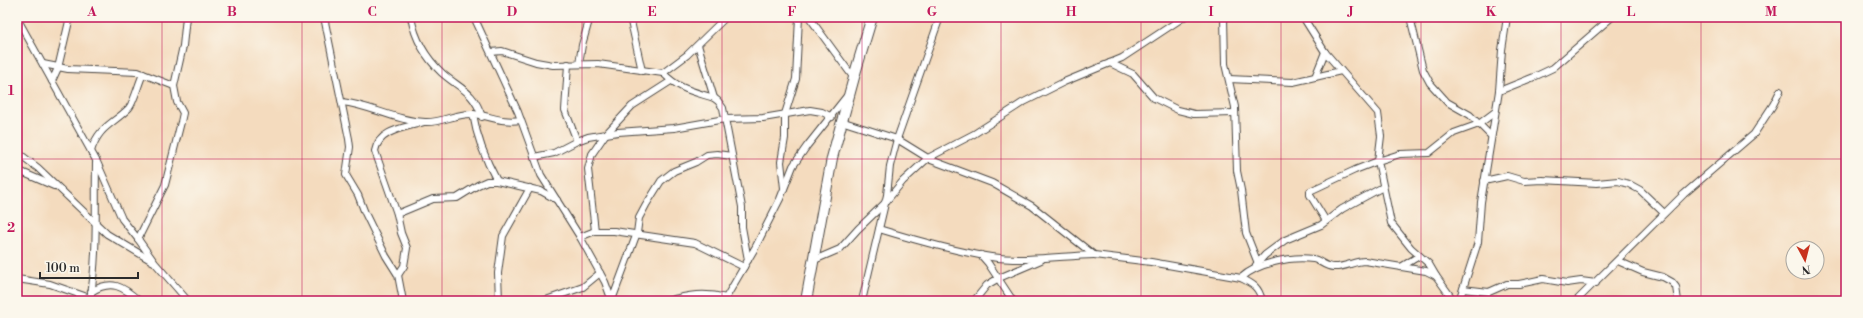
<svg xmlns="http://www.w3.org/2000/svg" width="1863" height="318" font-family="'Libre Bodoni',serif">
<rect width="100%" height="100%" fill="#fbf7ec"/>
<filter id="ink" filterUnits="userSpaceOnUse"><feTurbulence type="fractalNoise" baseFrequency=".025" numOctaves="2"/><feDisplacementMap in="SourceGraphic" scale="8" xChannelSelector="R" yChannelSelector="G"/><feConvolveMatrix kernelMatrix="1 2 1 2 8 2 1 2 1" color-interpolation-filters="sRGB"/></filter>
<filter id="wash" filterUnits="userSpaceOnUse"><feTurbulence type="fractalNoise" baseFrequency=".012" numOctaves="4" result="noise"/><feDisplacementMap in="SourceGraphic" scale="16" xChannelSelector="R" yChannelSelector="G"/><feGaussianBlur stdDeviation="0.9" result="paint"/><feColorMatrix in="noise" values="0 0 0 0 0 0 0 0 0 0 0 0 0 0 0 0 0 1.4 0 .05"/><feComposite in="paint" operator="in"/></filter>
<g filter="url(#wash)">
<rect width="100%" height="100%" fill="#f4dbbe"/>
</g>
<g filter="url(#ink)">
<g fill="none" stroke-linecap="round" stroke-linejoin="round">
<defs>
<g id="minor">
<polyline points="324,17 349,139 350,147 346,175 358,195 365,213 386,256 398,275 403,301"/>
<path d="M411,17C415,39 425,57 442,73C460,89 474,91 482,117"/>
<polyline points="474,17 518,112 541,175 580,237 605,282 612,301"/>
<polyline points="630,17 642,71"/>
<polyline points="809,17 853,77"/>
<polyline points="1224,17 1225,64 1235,107 1237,171 1241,190 1246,233 1259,266"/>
<polyline points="1303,17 1325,52 1378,113 1381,136 1378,161 1391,223 1411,248 1429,264 1436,276"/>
<polyline points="1410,17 1423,70 1430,83 1447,102 1470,115 1491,136"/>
<polyline points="17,18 97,162 122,219 138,239 155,263 188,301"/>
<polyline points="698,45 714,98"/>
<polyline points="491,52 502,51 536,62 553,65 598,64 663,73 687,55 726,17"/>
<polyline points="1110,63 1133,74 1154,98 1178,110 1194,114 1235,113"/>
<polyline points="43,64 68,69 138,72 174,86"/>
<polyline points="568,64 565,110 577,141"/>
<polyline points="579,64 582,45 590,17"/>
<path d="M663,73C680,90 692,91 714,98L718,101L723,108L742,207V227L748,260"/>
<polyline points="1315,77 1325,52"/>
<polyline points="1229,79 1293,82 1341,71"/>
<polyline points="52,81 58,68 70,17"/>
<polyline points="1499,91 1534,77 1553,68 1612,17"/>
<path d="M342,102C370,105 396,121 425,122C442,123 456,113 473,114C492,116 500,123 521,120"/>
<path d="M473,114C477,139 485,159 497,181"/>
<path d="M841,121L897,139L931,160L992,183L1032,206L1094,255L1151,262L1241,278C1253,284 1259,287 1262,301"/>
<path d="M91,151C99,126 112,125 129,108C134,102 139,82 143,74"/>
<polyline points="17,152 38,168 107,234 152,261"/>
<polyline points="534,157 554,153 577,141 588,137 618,132 674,128 725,119 763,118 810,110 822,112 832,117"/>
<polyline points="17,170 54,186"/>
<polyline points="1484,181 1507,176 1524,181 1542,180 1597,183 1618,181 1629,184 1640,190 1664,213"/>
<polyline points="784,188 781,162 785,138 785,114 796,79 799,17"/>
<polyline points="397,214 433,199 457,198 478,185 487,181 497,181 541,191 557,200"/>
<polyline points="1326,221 1310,195 1310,191 1355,170 1378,161 1400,154 1429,153 1454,133 1479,124 1495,112"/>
<path d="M879,229C915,240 953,251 991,257C1025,262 1061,256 1094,255"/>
<polyline points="595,231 588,169 592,154 605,135 632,106 671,81"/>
<polyline points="580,237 595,231 614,231 695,243 744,267"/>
<polyline points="138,239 165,185 181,122 183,113 177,102 174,86 183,46 186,17"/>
<polyline points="981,255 988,263 1013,301"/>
<polyline points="812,261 840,249 858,229 884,204 903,181 928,158 974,134 1022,103 1064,82 1122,58 1184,17"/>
<polyline points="1618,261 1643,272 1663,277 1672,282 1676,287 1678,301"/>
<polyline points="1256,265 1265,255 1285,240 1321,225 1342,209 1383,187"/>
<polyline points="1401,267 1419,256"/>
<path d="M398,275L404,266L407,248L401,233L397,214L375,151C379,129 406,128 424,122"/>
<path d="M1241,278C1257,263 1291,256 1313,259C1320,260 1325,267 1333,267C1344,268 1354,261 1365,261L1426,271L1436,276L1454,301"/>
<polyline points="17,279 50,284 90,298"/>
<polyline points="1463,289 1489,292 1507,284 1519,284 1543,279 1567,283 1581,281 1596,283"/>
<path d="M91,292C111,279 123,286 139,301"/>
<polyline points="612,300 637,233 639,218 646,205 661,181 674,171 696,162 707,155 717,154 732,156"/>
<path d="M90,301C98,255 95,209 96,163"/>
<polyline points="499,301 498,273 503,236 530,188"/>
<polyline points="543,301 583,287 600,273"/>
<path d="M667,301C688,295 705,292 726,298"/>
<polyline points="724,301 755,248 780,199 793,166 807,146 846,97"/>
<polyline points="862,301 887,195 890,166 897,139 940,17"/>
<polyline points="974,301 987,285 999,278 1041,260"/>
<polyline points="1459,301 1478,242 1481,202 1499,91 1502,50 1507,17"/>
<polyline points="1576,301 1684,194 1754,134 1773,105 1780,91"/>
</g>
<polyline id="trunk" points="806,301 832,158 856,70 872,17"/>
</defs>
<!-- minor casing -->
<use href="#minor" stroke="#494541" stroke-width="8"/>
<!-- trunk casing -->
<use href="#trunk" stroke="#494541" stroke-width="12"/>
<!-- minor -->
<use href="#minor" stroke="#fff" stroke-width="6"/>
<!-- trunk -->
<use href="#trunk" stroke="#fff" stroke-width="10"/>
</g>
</g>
<!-- grid -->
<path fill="none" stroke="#c2185b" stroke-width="1" stroke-opacity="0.55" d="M162,17V301M302,17V301M442,17V301M582,17V301M722,17V301M862,17V301M1001,17V301M1141,17V301M1281,17V301M1421,17V301M1561,17V301M1701,17V301M17,159H1846"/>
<!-- margin -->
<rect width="1863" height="318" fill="none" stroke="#fbf7ec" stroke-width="44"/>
<!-- north arrow -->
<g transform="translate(1805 260) rotate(173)"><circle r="19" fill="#fbf7ec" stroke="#a8a59f"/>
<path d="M0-3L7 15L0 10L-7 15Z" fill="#c8321e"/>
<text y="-6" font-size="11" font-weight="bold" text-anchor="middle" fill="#2b2b2b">N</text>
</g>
<!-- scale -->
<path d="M40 272v6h98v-6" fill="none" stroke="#2b2b2b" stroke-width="2"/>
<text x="46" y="272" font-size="12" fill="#2b2b2b" stroke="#fbf7ec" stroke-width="3" paint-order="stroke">100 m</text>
<rect x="22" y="22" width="1819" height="274" fill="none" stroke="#c2185b" stroke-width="1.5"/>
<g font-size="13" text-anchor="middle" font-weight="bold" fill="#c2185b">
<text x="92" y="16">A</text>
<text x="232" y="16">B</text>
<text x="372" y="16">C</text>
<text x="512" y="16">D</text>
<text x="652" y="16">E</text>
<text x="792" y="16">F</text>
<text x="932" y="16">G</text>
<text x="1071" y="16">H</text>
<text x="1211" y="16">I</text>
<text x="1351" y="16">J</text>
<text x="1491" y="16">K</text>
<text x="1631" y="16">L</text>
<text x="1771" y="16">M</text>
<text x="11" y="95">1</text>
<text x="11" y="232">2</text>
</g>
</svg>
